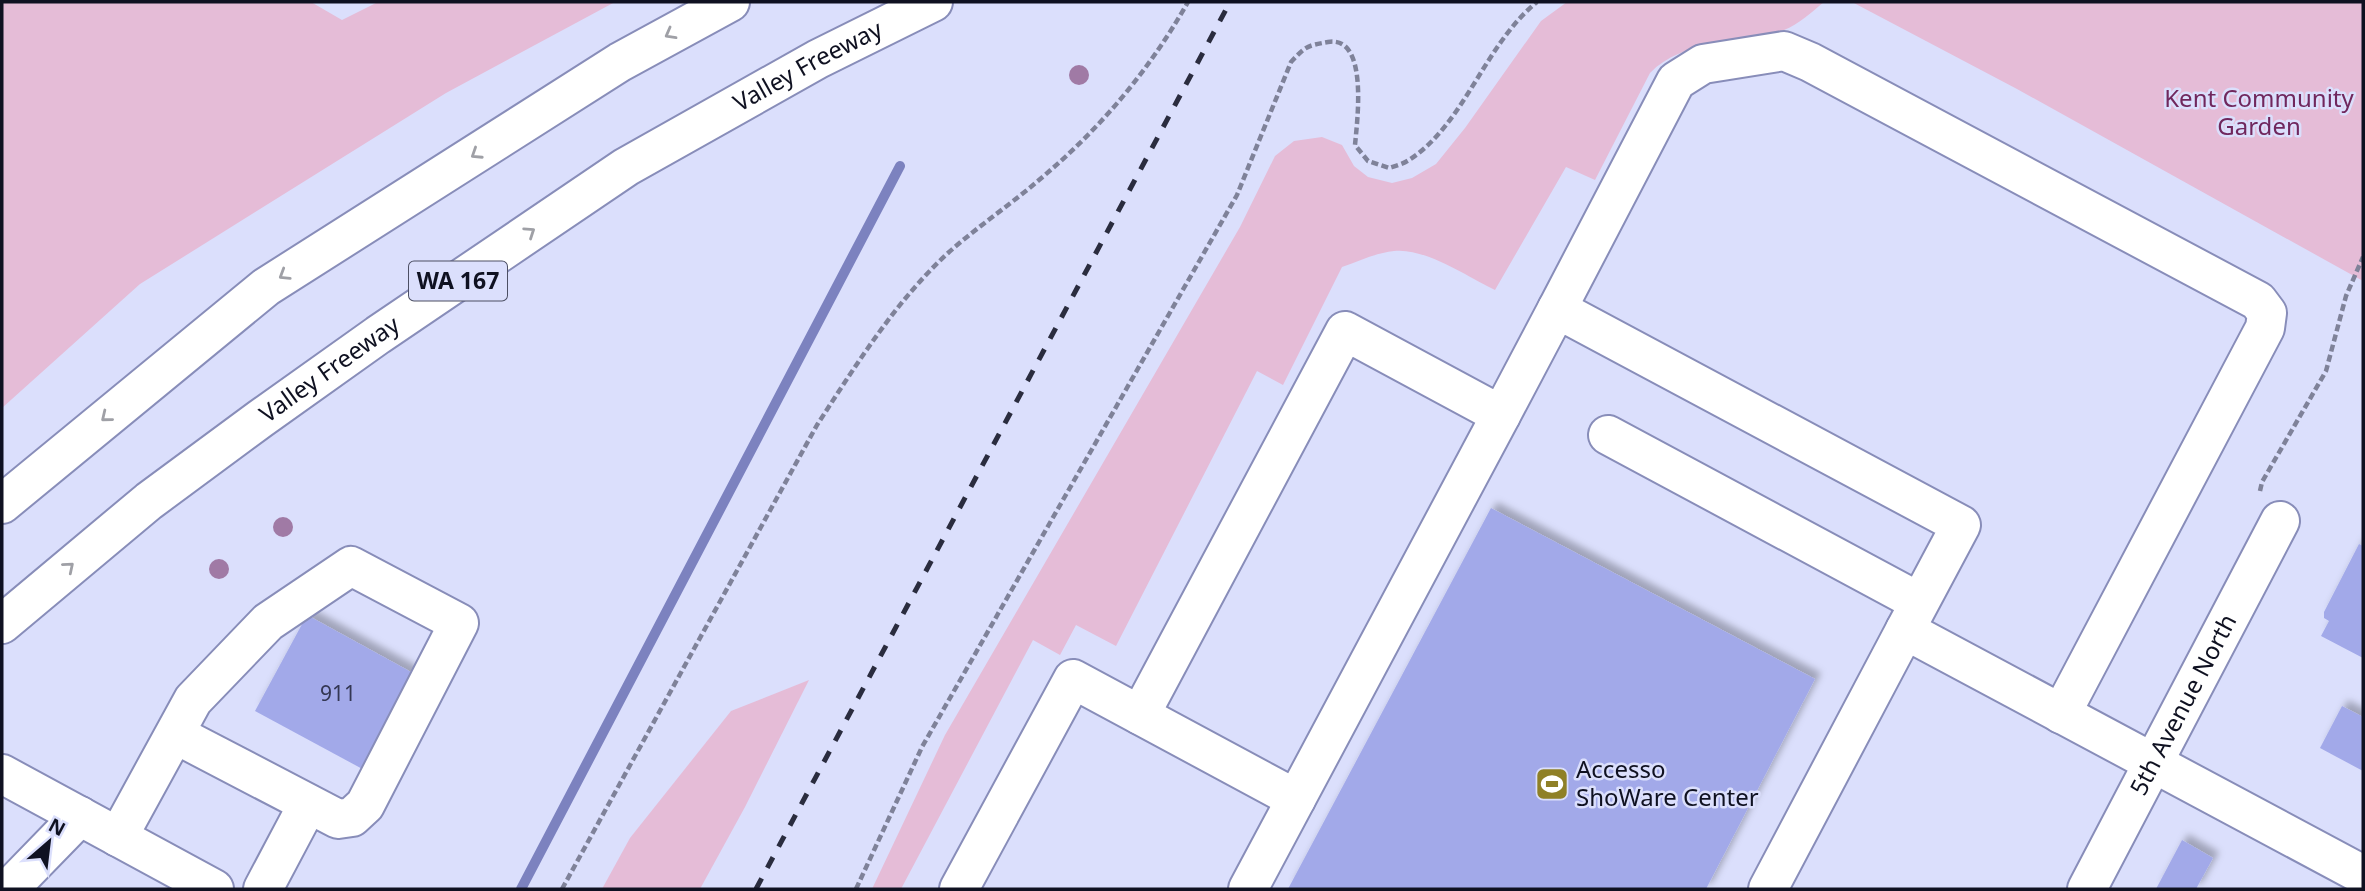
<svg xmlns="http://www.w3.org/2000/svg" width="2365" height="891" font-family="'Noto Sans',sans-serif">
<defs>
<filter id="shadow"><feDropShadow dx="6" dy="-6" stdDeviation="3.5" flood-color="#0004"/></filter>
</defs>
<rect width="100%" height="100%" fill="#dbdffc"/>
<!-- green -->
<g fill="#e5bcd7">
<polygon points="2,2 311,2 342,20 378,2 615,2 446,93 140,284 2,408"/>
<path d="M1567,2H1824C1813,11 1798,25 1784,30C1739,46 1686,37 1650,73L1595,180L1566,167L1495,290C1468,277 1424,247 1394,251C1376,253 1359,261 1342,267L1283,385L1257,371L1116,646L1076,625L1060,655L1033,640L901,889H872L945,735L1240,227L1275,156L1294,141L1322,137L1342,145L1354,166L1368,177L1392,183L1412,178L1436,164L1465,128L1541,21Z"/>
<polygon points="1852,2 2363,2 2363,281 2017,89"/>
<polygon points="809,680 745,807 700,889 602,889 630,838 731,711"/>
</g>
<g fill="none" stroke-linecap="round" stroke-linejoin="round">
<!-- stream -->
<polyline stroke="#7c82bf" stroke-width="10" points="521,889 900,166"/>
</g>
<!-- building -->
<g fill="#a2a9e9" filter="url(#shadow)">
<polygon points="1491,508 1815,679 1706,889 1288,889"/>
<polygon points="2359,544 2363,546 2363,658 2321,636 2329,621 2324,618 2324,612"/>
<polygon points="307,615 420,677 368,772 255,711"/>
<polygon points="2342,706 2363,717 2363,771 2320,748"/>
<polygon points="2182,840 2213,858 2196,889 2156,889"/>
</g>
<g fill="none" stroke-linecap="round" stroke-linejoin="round">
<defs>
<g id="minor">
<polyline points="1557,309 1676,81 1703,64 1784,51 1810,62 2258,301 2267,313 2265,328 2061,714"/>
<polyline points="1608,435 1919,602"/>
<polyline points="1140,715 1345,331 1501,415 1557,309 1961,525 1905,630 2363,875"/>
<polyline points="118,837 193,700 268,622 351,566 459,623 365,805 352,817 338,819 175,734"/>
<polyline points="9,889 80,816"/>
<polyline points="263,889 308,804"/>
<polyline points="959,889 1073,679 1296,799"/>
<polyline points="1248,889 1501,415"/>
<polyline points="1768,889 1905,630"/>
<path id="s1" d="M2087,889L2280,521"/>
</g>
<polyline id="major" points="2,774 214,889"/>
<g id="highway">
<polyline points="2,504 266,287 620,62 730,2"/>
<path id="s2" d="M2,624L149,501L260,419L378,335L626,167L818,59L933,2"/>
</g>
</defs>
<!-- minor casing -->
<use href="#minor" stroke="#888db9" stroke-width="42"/>
<!-- major casing -->
<use href="#major" stroke="#888db9" stroke-width="42"/>
<!-- highway casing -->
<use href="#highway" stroke="#888db9" stroke-width="42"/>
<!-- path -->
<g stroke="#7f8299" stroke-width="4.5" stroke-dasharray="7 3.5" stroke-linecap="butt">
<polyline points="2260,491 2262,482 2326,371 2346,296 2363,257"/>
<path d="M562,889L817,425C856,365 895,302 948,253C977,227 1010,205 1039,180C1101,128 1148,72 1188,2"/>
<path d="M856,889L922,747L1237,195L1291,62C1306,46 1306,46 1328,42C1369,35 1357,122 1355,145L1368,161L1389,168C1395,166 1403,164 1409,160C1465,124 1484,45 1537,2"/>
</g>
<!-- minor -->
<use href="#minor" stroke="#fff" stroke-width="38"/>
<!-- major -->
<use href="#major" stroke="#fff" stroke-width="38"/>
<!-- highway -->
<use href="#highway" stroke="#fff" stroke-width="38"/>
<!-- rail -->
<polyline stroke="#2a2c3e" stroke-width="5" stroke-dasharray="12 12" stroke-linecap="butt" points="756,889 1230,2"/>
</g>
<!-- trees -->
<g fill="#a07aa5">
<circle cx="1079" cy="75" r="10"/>
<circle cx="283" cy="527" r="10"/>
<circle cx="219" cy="569" r="10"/>
</g>
<!-- one-way arrows -->
<defs><path id="oneway-chevron" d="M-2-3.5L2.5 0L-2 3.5" fill="none" stroke-width="1.6" stroke-linecap="round" stroke-linejoin="round" transform="scale(1.75)"/></defs>
<g stroke="#9fa0a6">
<use href="#oneway-chevron" transform="translate(670 34) rotate(151)"/>
<use href="#oneway-chevron" transform="translate(476 154) rotate(147)"/>
<use href="#oneway-chevron" transform="translate(530 232) rotate(-34)"/>
<use href="#oneway-chevron" transform="translate(284 275) rotate(148)"/>
<use href="#oneway-chevron" transform="translate(106 417) rotate(141)"/>
<use href="#oneway-chevron" transform="translate(69 567) rotate(-40)"/>
</g>
<!-- icons -->
<defs>
<symbol id="stadium-square" viewBox="-11 -11 22 22"><rect x="-9" y="-9" width="18" height="18" rx="4" fill="#8f8027" stroke="#dbdffc"/><path d="M0-5a6.5 5 0 1 0 0 10a6.5 5 0 1 0 0-10ZM-3.5-1.8h7v3.6h-7Z" fill="#fff"/></symbol>
</defs>
<g fill-rule="evenodd">
<use href="#stadium-square" x="1533" y="765" width="38" height="38"/>
</g>
<g text-anchor="middle" stroke-width="5" stroke-linejoin="round" paint-order="stroke">
<!-- number labels -->
<g font-size="21" fill="#343753">
<text x="338" y="701">911</text>
</g>
<!-- shield labels -->
<rect fill="#dbdffc" stroke="#4c4f63" stroke-width="2" x="409" y="261.5" width="98" height="39" rx="5"/>
<g font-size="23" font-weight="bold" fill="#0f1121">
<text x="458" y="289">WA 167</text>
</g>
<!-- street labels -->
<g font-size="24" fill="#0f1121" stroke="#dbdffc">
<text dy="8" stroke="none"><textPath href="#s2" startOffset="982">Valley Freeway</textPath></text>
<text dy="8" stroke="none"><textPath href="#s2" startOffset="415">Valley Freeway</textPath></text>
<text dy="8" stroke="none"><textPath href="#s1" startOffset="208">5th Avenue North</textPath></text>
</g>
<!-- park labels -->
<g font-size="24" fill="#70275d" stroke="#dbdffc">
<text x="2259" y="107">Kent Community<tspan x="2259" dy="28">Garden</tspan></text>
</g>
<!-- poi labels -->
<g font-size="24" fill="#0f1121" stroke="#dbdffc" text-anchor="start">
<text x="1576" y="778">Accesso<tspan x="1576" dy="28">ShoWare Center</tspan></text>
</g>
</g>
<!-- border -->
<rect width="2365" height="891" fill="none" stroke="#0f1121" stroke-width="7"/>
<!-- north arrow -->
<g transform="translate(49 842) rotate(28)" stroke="#dbdffc" stroke-width="5" paint-order="stroke">
<path d="M0-5L12 26L0 18L-12 26Z" fill="#0f1121"/>
<text y="-10" font-size="19" font-weight="bold" text-anchor="middle" fill="#0f1121">N</text>
</g>
</svg>
